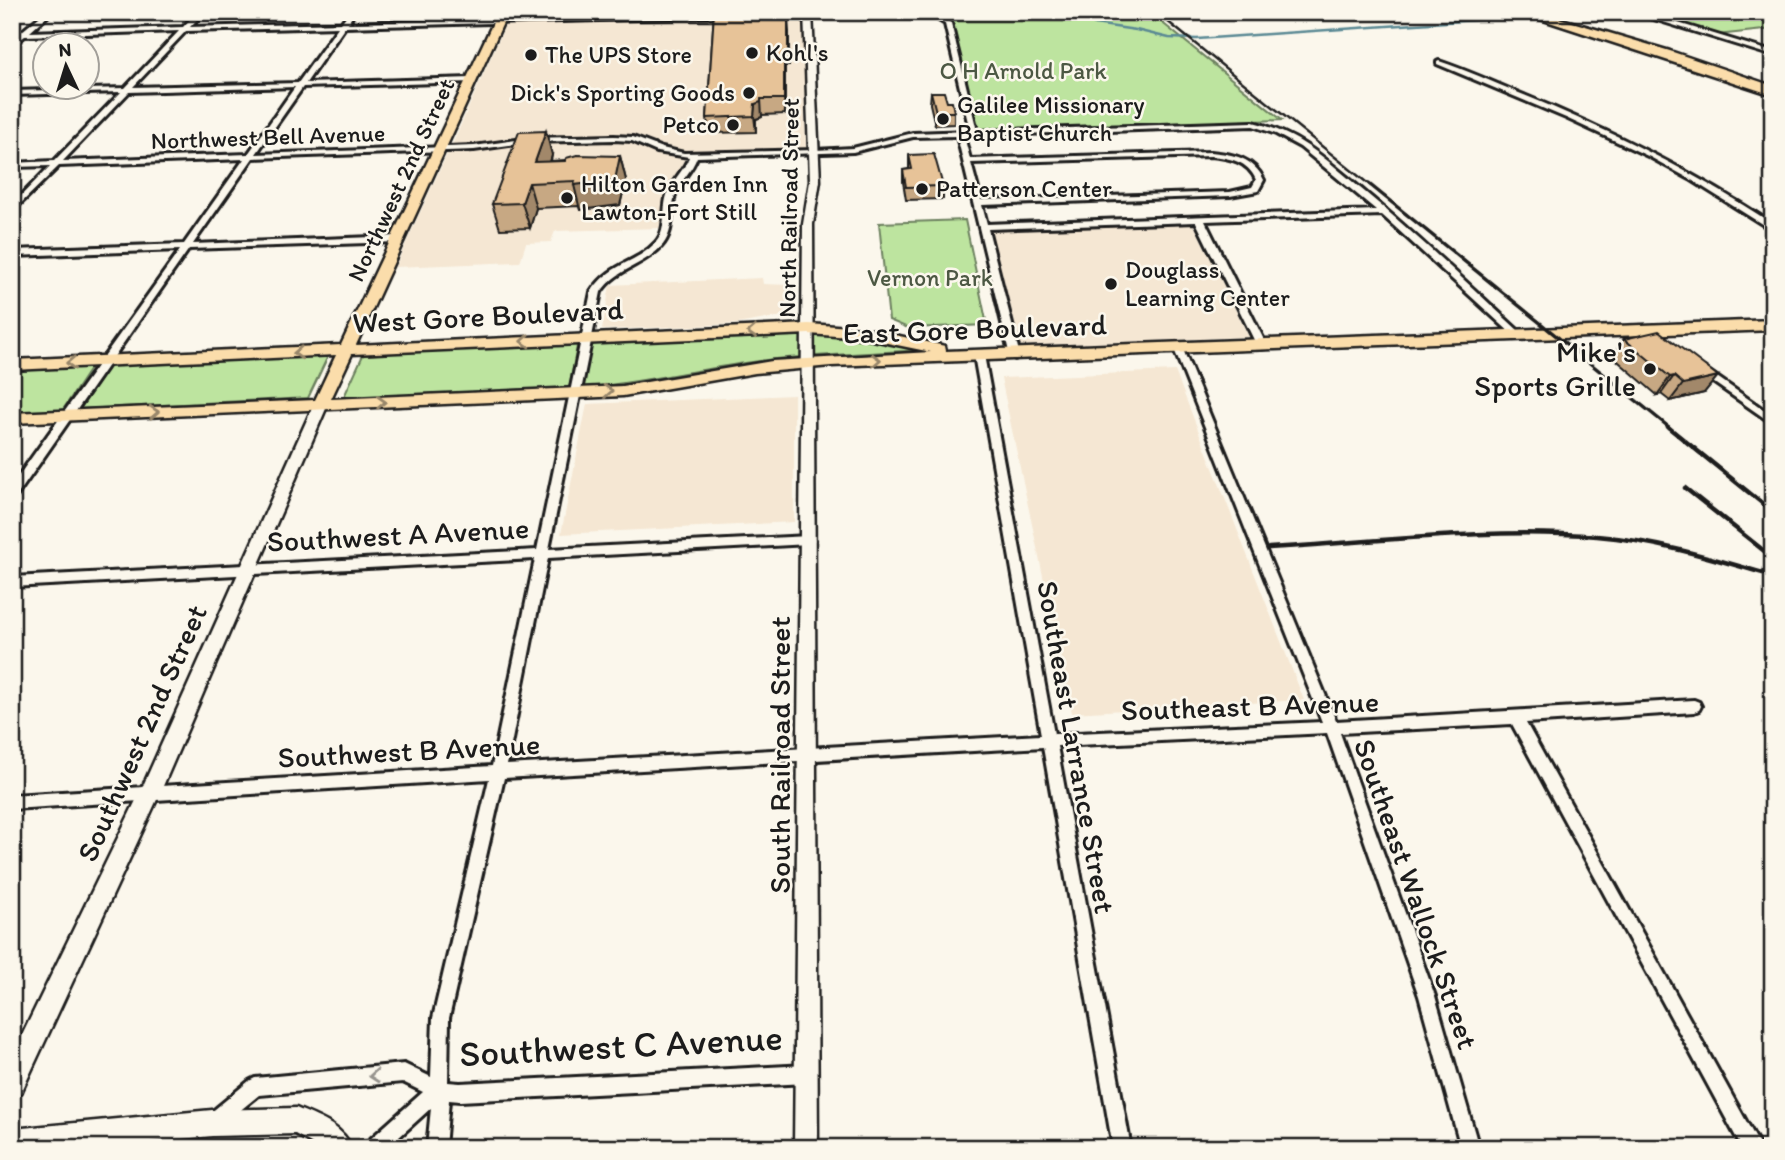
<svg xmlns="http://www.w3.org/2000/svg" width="1785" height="1160" font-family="Itim,sans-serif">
<rect width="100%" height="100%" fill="#fbf7ec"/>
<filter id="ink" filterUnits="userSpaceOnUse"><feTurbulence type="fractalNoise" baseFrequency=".0143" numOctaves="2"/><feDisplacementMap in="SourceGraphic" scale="14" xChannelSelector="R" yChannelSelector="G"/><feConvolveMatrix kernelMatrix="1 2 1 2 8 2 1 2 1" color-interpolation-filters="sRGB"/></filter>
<g filter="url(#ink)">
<!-- built -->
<g fill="#f5e7d3">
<polygon points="511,12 803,12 806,150 673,151 641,138 619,136 451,147"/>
<polygon points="621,140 635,142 660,154 685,158 681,173 666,188 661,228 555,231 551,242 526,243 520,262 395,267 447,154 488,151 526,142"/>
<polygon points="1193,223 1249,337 1014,347 987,231"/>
<polygon points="762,278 763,284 790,285 789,315 737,324 602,330 610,285"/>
<polygon points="1175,371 1304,700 1072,713 1001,378"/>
<polygon points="794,395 794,522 561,534 587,404"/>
</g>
<!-- green -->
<g fill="#bde49f" stroke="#6c805e" stroke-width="2">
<polygon points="936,12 1149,12 1282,120 982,130 977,127 951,24"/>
<polygon points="1639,12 1773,12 1773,29 1717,35"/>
<polygon points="965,220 987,325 908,328 889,320 879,223"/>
<path d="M801,332V357C728,361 656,382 582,388L592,342Z"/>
<polygon points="814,332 837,333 922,350 815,356"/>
<polygon points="578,341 569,389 342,401 363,355"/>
<polygon points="329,354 308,398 80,409 109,366"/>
<polygon points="92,366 62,411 12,413 12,370"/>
</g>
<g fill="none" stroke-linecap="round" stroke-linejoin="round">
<!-- stream -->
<polyline stroke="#5a8994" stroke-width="2.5" points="1012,12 1136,30 1169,38 1197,39 1519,17"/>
<defs>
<g id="minor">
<path d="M45,12H52L30,32L183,27L197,12H204L190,27L341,23L349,12H355L348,23L740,12H822L819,14L345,27L306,83L472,78L476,80L472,82L303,87L256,154L474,146L530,138L614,136L633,137L662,148L684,153L815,150L853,148L913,133L970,131L945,24L926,12H934L951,23L977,131L1253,122C1303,135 1326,160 1365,192C1418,236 1468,284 1519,331V335H1513L1382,215L1205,221L1267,346L1262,349L1257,346L1196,222L988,229L1020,356L1015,359L1010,356L957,136L913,137L853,152L697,157C692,171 680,181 675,195C670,213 675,232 661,247C643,266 616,269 601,292L549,549L809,536L815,540L809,544L548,558L507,765L1041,735L974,355L979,352L984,355L1054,734L1322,722L1174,349L1179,346L1182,347L1336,721L1694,700L1699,702L1701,706L1699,710L1694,712L1526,723L1761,1148H1742L1512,724L1340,733L1435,996L1479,1148H1461L1419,996L1327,733L1057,746L1131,1148H1113L1043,747L504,778L449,1018L448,1082L460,1083L807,1065L813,1068L816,1074L813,1080L807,1083L460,1101L449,1100L445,1148H427L431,1108L387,1148H364L367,1142L423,1092L403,1082L259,1095L221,1126L215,1129L209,1126L206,1120L209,1114L249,1081L255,1078L404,1064L431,1077L433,1018L489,779L12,809V795L492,766L535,559L12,587V577L537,550L591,292C611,262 636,264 656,242C667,230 662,210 667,195C671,181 684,171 689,157L657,152L632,141L614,140L530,142L474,150L253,158L193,244L398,236L402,239L398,242L189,249L16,497L12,498V485L180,250L12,256V250L184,244L244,159L59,166L12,212V205L50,166L12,167V163L54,161L121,92L12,95V91L125,88L179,31L25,36L12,45V39L17,36H12V32H21ZM338,27L298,83L133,87L186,31ZM295,87L248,154L63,161L129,92ZM1253,126L1276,134L1300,147L1376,210L987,224L982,205L1230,196L1258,191L1264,180C1254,158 1233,154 1211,152L970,159L964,136ZM1211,156C1230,158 1248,161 1256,180L1252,187L1230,192L981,200L971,163Z"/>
<polygon points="1631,12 1642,12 1773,52 1773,56"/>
<path d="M1439,61C1466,70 1493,82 1519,93C1608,129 1693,171 1773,224V231L1690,179L1650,157L1566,118L1437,64V62Z"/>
<polygon points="1704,368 1773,416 1773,424 1700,373 1700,369"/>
</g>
<polygon id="tertiary" points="804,12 812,12 820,181 813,224 818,1148 794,1148 803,224 810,181"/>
<g id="secondary">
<polygon points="321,399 328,404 160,793 21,1093 12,1096 12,1056 142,788 314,404"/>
<path d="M296,1108C317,1117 342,1125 352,1148H320L295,1134L212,1136L87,1148H12V1129L212,1110Z"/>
</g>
<path id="primary" d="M498,12H508L356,345L809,324L863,328L945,346L946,351L1773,320V330L831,366L755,373L623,396L12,423V413L315,400L336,355L12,370V360L341,345ZM809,334L863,338L931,352L772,361L623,386L331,399L352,354Z"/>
<polygon id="motorway" points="1519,12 1538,12 1670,51 1773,86 1773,95"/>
</defs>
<!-- minor casing -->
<use href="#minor" stroke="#1c1c1c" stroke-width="6"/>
<!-- tertiary casing -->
<use href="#tertiary" stroke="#1c1c1c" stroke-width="5"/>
<!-- secondary casing -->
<use href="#secondary" stroke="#1c1c1c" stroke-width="5"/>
<!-- primary casing -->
<use href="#primary" stroke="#1c1c1c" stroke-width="5"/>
<!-- motorway casing -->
<use href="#motorway" stroke="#1c1c1c" stroke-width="5"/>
<!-- minor -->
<use href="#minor" fill="#fbf7ec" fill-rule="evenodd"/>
<!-- tertiary -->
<use href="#tertiary" fill="#fbf7ec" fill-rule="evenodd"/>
<!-- secondary -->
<use href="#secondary" fill="#fbf7ec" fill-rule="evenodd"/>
<!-- primary -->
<use href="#primary" fill="#fbddab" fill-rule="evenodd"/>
<!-- motorway -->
<use href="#motorway" fill="#fbddab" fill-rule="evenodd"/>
<!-- rail-far2 -->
<polyline stroke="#1c1c1c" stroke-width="2.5" points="1156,12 1371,186"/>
<!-- rail-far1 -->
<polyline stroke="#1c1c1c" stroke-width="3.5" points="1369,184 1670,428"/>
<!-- rail -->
<g stroke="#1c1c1c" stroke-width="4.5">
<polyline points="1668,427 1773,512"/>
<polyline points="1685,488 1773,558"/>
<path d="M1269,548C1375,542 1492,527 1597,536C1658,541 1715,559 1773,576"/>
</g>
</g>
<!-- wall -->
<g fill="#c7a883" stroke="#1c1c1c" stroke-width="2">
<polygon points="714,12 759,12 759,19 789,32 789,66 785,66 785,114 762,115 762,117 756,119 756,132 709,133 707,118"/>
<polygon points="931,92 947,102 954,112 954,124 935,125 930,104"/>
<polygon points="552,155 551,161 620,156 626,180 620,205 580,210 579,206 536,208 530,228 500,229 492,204"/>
<polygon points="909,155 943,186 943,199 906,200 903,182 903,170 909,169"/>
<polygon points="1624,339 1704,393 1670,401 1661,394 1657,395 1612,356"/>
</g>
<!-- shaded-wall -->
<g fill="#a2886a" stroke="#1c1c1c" stroke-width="2">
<polygon points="788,18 789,32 789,66 788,52"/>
<polygon points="784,52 785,66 785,114 784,99"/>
<polygon points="761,99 762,117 756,119 756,132 754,116 755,104"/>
<polygon points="546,131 552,155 544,182 535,162"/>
<polygon points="620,156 626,180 620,205 580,210 574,185"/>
<polygon points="529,183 536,208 530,228 522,203"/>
<polygon points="1674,376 1661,394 1657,395 1670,377"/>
<polygon points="1718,376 1704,393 1670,401 1683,384"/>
</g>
<!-- building -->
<g fill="#e7c398" stroke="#1c1c1c" stroke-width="2">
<polygon points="714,12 757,12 757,19 788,18 788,52 784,52 784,99 761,99 761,102 755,104 754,116 707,118"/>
<polygon points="931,92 944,92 947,102 952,102 954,112 936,112"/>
<polygon points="546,131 535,162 565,161 566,158 577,155 620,156 615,180 574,185 575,181 529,183 522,203 492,204 519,132"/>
<polygon points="934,154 943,186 906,187 903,170 912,169 909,155"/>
<polygon points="1659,331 1718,376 1683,384 1674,376 1670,377 1624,339"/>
</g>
<!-- one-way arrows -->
<defs><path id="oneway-chevron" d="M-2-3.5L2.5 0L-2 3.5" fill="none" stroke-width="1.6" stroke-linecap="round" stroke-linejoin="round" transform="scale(1.75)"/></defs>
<g stroke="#97866b">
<use href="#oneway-chevron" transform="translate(752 332) rotate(177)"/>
<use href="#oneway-chevron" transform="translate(525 341) rotate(177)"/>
<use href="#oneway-chevron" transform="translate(298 353) rotate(177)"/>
<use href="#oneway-chevron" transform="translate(876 360) rotate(-3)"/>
<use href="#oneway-chevron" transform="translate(71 363) rotate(178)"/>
<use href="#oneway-chevron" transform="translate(608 391) rotate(-4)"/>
<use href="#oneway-chevron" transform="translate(381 402) rotate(-2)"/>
<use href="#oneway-chevron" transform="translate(154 412) rotate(-3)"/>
</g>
<use stroke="#97948e" href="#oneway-chevron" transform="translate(374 1076) rotate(175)"/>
</g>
<!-- markers -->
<g fill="#1c1c1c" stroke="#fbf7ec" stroke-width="2.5">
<circle cx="752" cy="53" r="7"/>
<circle cx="531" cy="55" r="7"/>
<circle cx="749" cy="93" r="7"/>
<circle cx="943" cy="119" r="7"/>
<circle cx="733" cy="125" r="7"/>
<circle cx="922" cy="189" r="7"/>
<circle cx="567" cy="198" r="7"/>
<circle cx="1111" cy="284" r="7"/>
<circle cx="1650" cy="369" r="7"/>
</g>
<g text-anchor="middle" stroke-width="5" stroke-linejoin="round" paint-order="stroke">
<!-- far-poi labels -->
<g font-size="24" fill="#1c1c1c" stroke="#fbf7ec" text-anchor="start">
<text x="766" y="61">Kohl's</text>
<text x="545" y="63">The UPS Store</text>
<text x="735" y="101" text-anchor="end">Dick's Sporting Goods</text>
<text x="957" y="113">Galilee Missionary<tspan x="957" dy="28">Baptist Church</tspan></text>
<text x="719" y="133" text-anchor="end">Petco</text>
<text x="581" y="192">Hilton Garden Inn<tspan x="581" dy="28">Lawton-Fort Still</tspan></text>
<text x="936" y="197">Patterson Center</text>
<text x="1125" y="278">Douglass<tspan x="1125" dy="28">Learning Center</tspan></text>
</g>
<!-- far-park labels -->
<g font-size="24" fill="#4c5843" stroke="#fbf7ec">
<text x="1023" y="79">O H Arnold Park</text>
<text x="930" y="286">Vernon Park</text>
</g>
<!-- far-street labels -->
<g font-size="24" fill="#1c1c1c" stroke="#fbf7ec">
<text transform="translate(268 137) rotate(-2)" y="8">Northwest Bell Avenue</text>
<text transform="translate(401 180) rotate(-65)" y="8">Northwest 2nd Street</text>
<text transform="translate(789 208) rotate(-89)" y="8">North Railroad Street</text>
</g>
<!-- street labels -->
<g font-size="30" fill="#1c1c1c" stroke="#fbf7ec">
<text transform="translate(488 316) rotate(-3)" y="10">West Gore Boulevard</text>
<text transform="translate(975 329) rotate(-2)" y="10">East Gore Boulevard</text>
<text transform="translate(398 535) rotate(-3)" y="10">Southwest A Avenue</text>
<text transform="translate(1250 706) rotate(-2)" y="10">Southeast B Avenue</text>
<text transform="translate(142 733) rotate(-66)" y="10">Southwest 2nd Street</text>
<text transform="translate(1076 747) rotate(80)" y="10">Southeast Larrance Street</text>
<text transform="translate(409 751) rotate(-3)" y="10">Southwest B Avenue</text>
<text transform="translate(780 755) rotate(-90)" y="10">South Railroad Street</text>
<text transform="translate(1416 894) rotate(71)" y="10">Southeast Wallock Street</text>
</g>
<!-- poi labels -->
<g font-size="30" fill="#1c1c1c" stroke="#fbf7ec" text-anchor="end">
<text x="1636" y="362">Mike's<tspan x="1636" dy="34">Sports Grille</tspan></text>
</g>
<!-- near-street labels -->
<g font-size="37" fill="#1c1c1c" stroke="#fbf7ec">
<text transform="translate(621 1045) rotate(-3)" y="13">Southwest C Avenue</text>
</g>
</g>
<!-- margin -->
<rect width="1785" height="1160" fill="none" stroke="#fbf7ec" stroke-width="42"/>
<rect x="21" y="21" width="1743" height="1118" fill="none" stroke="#1c1c1c" stroke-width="2.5" filter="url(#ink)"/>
<!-- north arrow -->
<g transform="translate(66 66) rotate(356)"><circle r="33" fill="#fbf7ec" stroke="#a29f99" stroke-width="2"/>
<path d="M0-5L12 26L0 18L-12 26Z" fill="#1c1c1c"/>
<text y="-10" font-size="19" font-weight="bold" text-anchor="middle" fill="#1c1c1c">N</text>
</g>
</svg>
